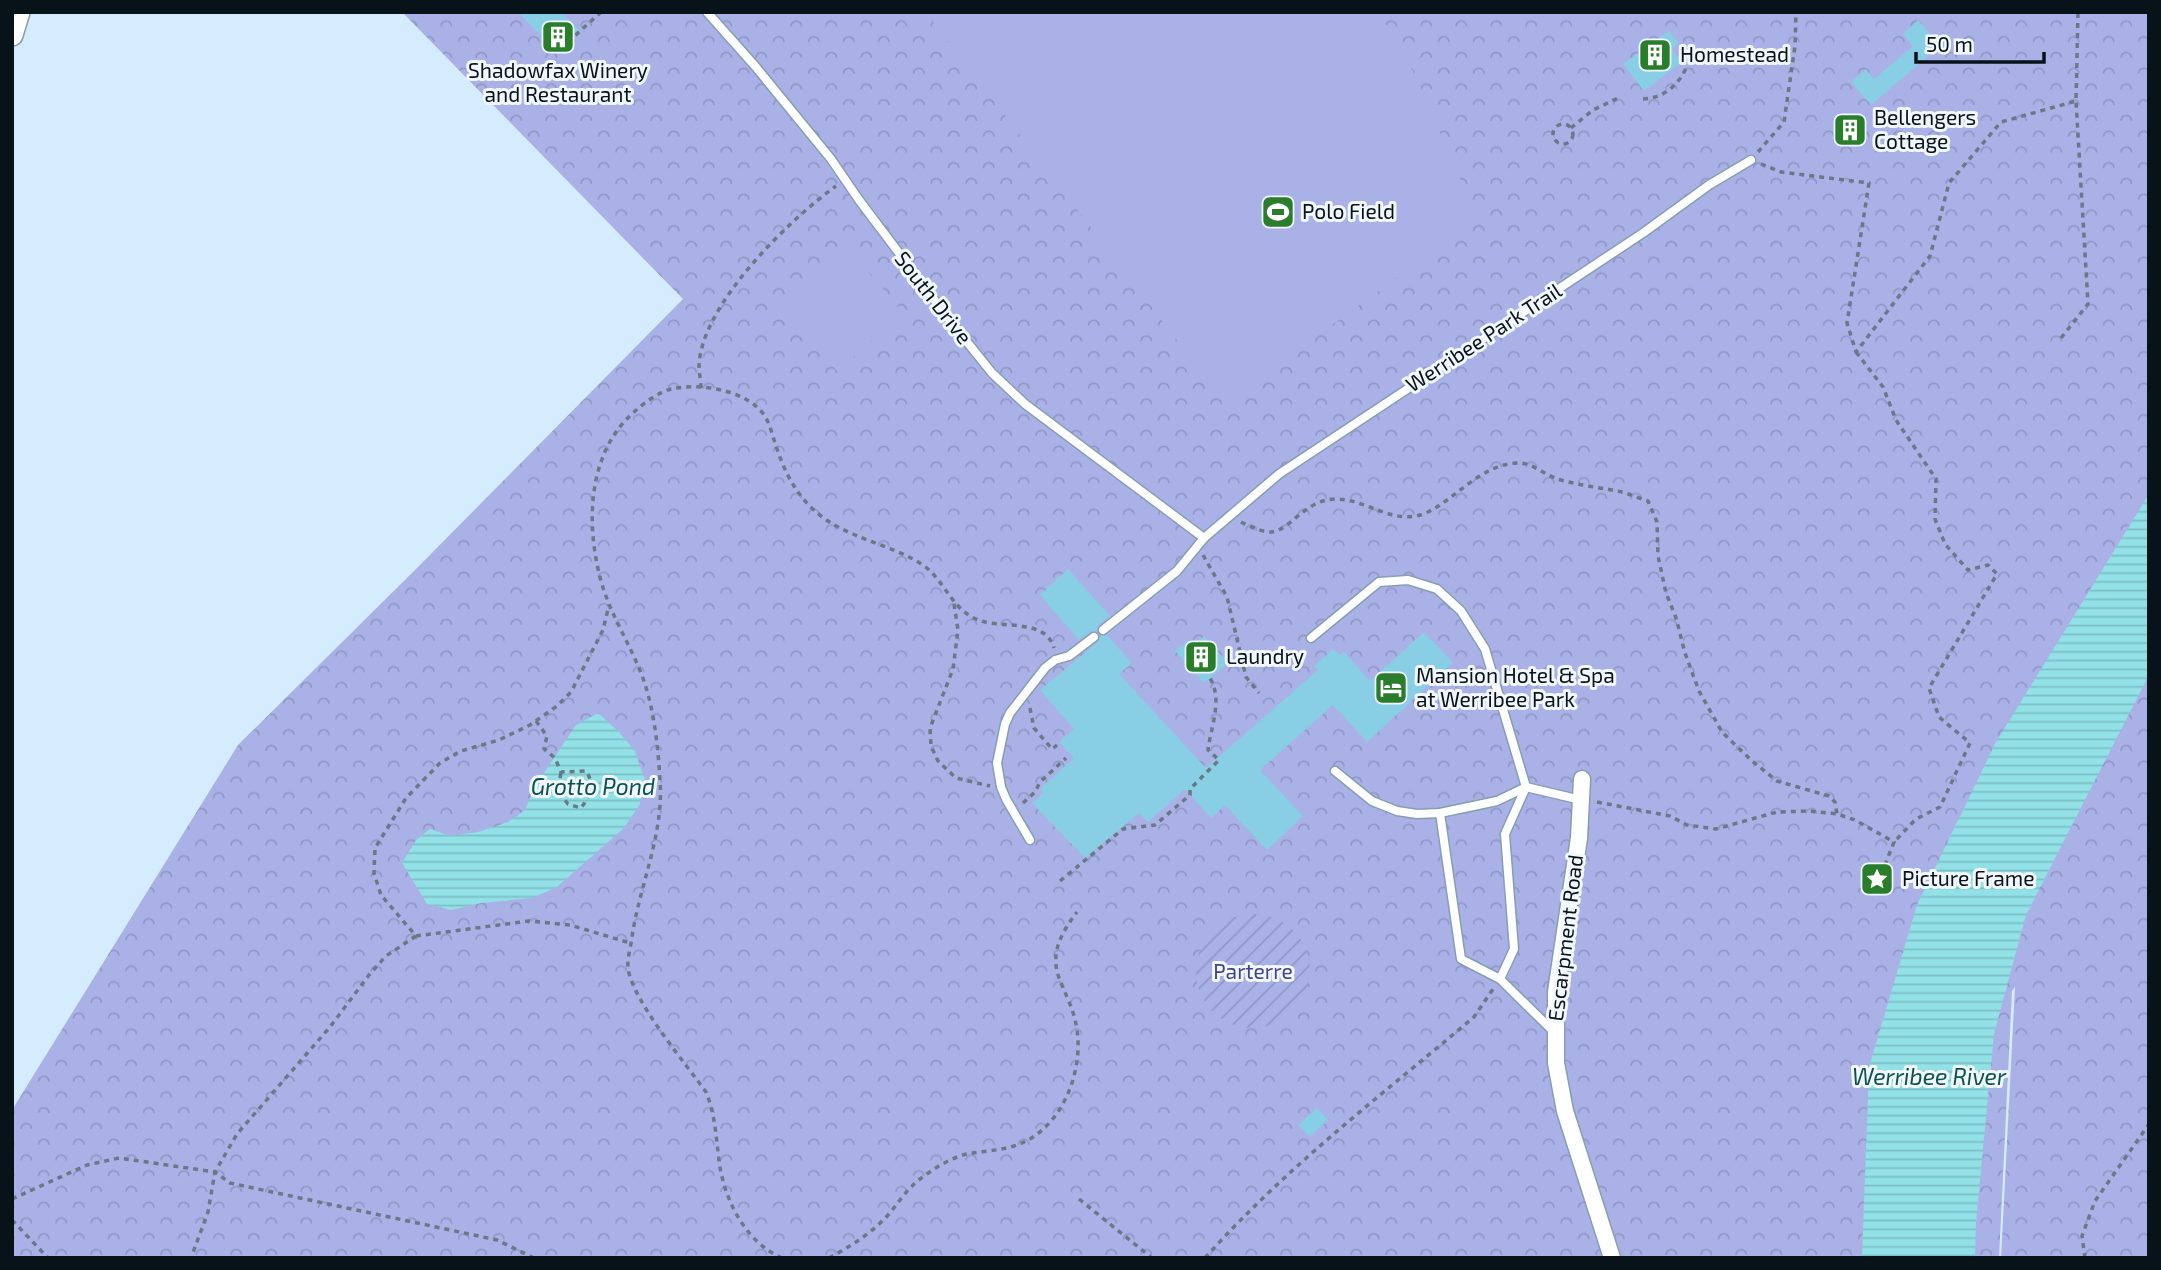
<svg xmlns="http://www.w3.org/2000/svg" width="2161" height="1270" font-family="'Exo 2',sans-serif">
<defs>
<pattern id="park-crowns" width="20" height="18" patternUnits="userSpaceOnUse" patternTransform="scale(1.75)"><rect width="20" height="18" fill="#aab1e7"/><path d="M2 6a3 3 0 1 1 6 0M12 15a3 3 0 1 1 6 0" fill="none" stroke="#9197c6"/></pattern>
<pattern id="garden-furrows" width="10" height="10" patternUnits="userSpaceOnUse" patternTransform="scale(1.75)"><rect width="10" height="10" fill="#aab1e7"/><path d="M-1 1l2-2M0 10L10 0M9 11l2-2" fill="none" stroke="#9197c6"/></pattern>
<pattern id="water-rules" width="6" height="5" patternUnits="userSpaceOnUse" patternTransform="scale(1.75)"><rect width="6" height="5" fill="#92e1e6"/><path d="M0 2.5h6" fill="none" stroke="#7cc0c5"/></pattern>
</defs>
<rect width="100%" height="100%" fill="#d5ecfe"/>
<!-- park -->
<polygon fill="url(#park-crowns)" points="402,12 2149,12 2149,1258 2001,1258 2015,987 2012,991 1999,1258 12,1258 12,1110 238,745 417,568 683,299"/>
<!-- garden -->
<circle fill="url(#garden-furrows)" cx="1253" cy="971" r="57"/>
<!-- pitch -->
<g fill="#aab1e7">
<path d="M926,12H1377C1424,73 1441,151 1480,217L1225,403Z"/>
<polygon points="845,246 904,313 837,371 778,304"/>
</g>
<!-- water -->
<g fill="url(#water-rules)">
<polygon points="2149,494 2149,675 2026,915 1994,1034 1976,1222 1975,1258 1862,1258 1869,1067 1917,905 1996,742"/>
<polygon points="598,713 617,730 635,751 645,780 640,804 624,828 557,887 532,898 481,903 451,910 427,904 402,863 416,840 430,829 450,836 478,832 508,822 525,810 536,785 576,725"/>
</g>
<!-- building -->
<g fill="#88cee5">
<polygon points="518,12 561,12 580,31 557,53"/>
<polygon points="1918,20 1940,46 1871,105 1851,82 1866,69 1874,79 1913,46 1903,34"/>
<polygon points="1669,31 1679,43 1672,49 1682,62 1644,91 1623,64"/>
<polygon points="1851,117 1863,133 1848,144 1836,128"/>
<polygon points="1068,569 1110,616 1098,625 1097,631 1091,631 1079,640 1040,595"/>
<polygon points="1424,632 1453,663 1367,742 1333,705 1260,770 1303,816 1267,850 1225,805 1211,818 1185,789 1148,822 1139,813 1085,858 1032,803 1044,792 1040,789 1074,758 1059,742 1074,729 1040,690 1098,642 1100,636 1107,635 1132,663 1119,674 1206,768 1318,670 1314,666 1333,649 1340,655 1344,652 1370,681"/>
<polygon points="1204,636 1228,663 1204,683 1175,651 1190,639 1195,644"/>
<polygon points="1317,1108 1328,1120 1310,1137 1298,1125"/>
</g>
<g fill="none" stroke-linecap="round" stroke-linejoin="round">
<defs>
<g id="lane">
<polyline points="707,12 755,66 831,159 859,200 951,322 992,373 1025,404 1204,538"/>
<polyline points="1103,630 1177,571 1204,538 1279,474 1643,233 1709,185 1751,160"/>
<polyline points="1311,638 1379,582 1408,580 1437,589 1461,611 1485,649 1526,787 1505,834 1514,949 1500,979 1555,1033"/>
<polyline points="1335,771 1372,801 1397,811 1417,814 1440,813 1497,801 1526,787 1581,800"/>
<polyline points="1440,813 1461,959 1500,979"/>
<polyline points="1030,840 1006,799 1001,787 997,763 1005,724 1010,713 1045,668 1055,660 1069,656 1094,637"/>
</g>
<polyline id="street" points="1582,779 1579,838 1556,992 1556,1063 1565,1111 1612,1258"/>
<polyline id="secondary" points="12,35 19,12"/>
</defs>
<!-- lane casing -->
<use href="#lane" stroke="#849fb3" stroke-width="11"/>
<!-- street casing -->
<use href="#street" stroke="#849fb3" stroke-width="19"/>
<!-- secondary casing -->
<use href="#secondary" stroke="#849fb3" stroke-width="24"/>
<!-- path -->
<g stroke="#697985" stroke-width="3.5" stroke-dasharray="5 5" stroke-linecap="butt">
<polyline points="568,42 601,12"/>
<path d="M1643,99C1664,98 1679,85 1687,66"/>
<circle cx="1563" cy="134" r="10"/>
<polyline points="1571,128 1593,110 1618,98"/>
<polyline points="1758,152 1784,122 1795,46 1796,12"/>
<polyline points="1761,164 1781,172 1869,183 1847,323 1856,352 1930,256 1949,183 2001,122 2076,101 2078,12"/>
<polyline points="2061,338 2088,304 2076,101"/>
<polyline points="1856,352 1883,387 1896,420 1936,479 1935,519 1945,544 1968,570 1988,565 1997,574 1929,688 1939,717 1970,743 1940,807 1916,819 1894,842"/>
<path d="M701,388C701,381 699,373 699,366C701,305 789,220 836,186"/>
<path d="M1241,522C1249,526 1261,532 1271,532C1290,531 1305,499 1336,499C1368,499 1395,528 1428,512C1458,497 1479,466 1516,463C1531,462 1542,473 1555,478C1575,485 1597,487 1617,491C1628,493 1638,498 1648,501L1657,522L1658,556L1666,593L1676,618L1685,653L1699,691L1722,732L1752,761L1777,781L1829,796L1835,802L1837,814"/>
<polyline points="1203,555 1227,597 1246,677 1259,693"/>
<polyline points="954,604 958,630 953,669 930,728 931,746 938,761 956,778 990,786"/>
<polyline points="1030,708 1034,728 1052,749 1057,745"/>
<path d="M536,721L547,736L544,749L555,758L561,772L586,771C595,784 590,796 581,808L568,804L558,792L561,772"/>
<polyline points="1597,802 1670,816 1687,825 1716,829 1777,812 1808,811 1837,814 1855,820 1894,842 1883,870 1877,879"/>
<polyline points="1023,803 1035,792 1040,782 1066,758"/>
<path d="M1060,881L1123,829L1155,825L1190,795V789L1219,760L1208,750C1211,726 1223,700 1210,678"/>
<polyline points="416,936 529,921 570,925 630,943"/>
<polyline points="12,1199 87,1165 119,1158 215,1172 208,1212 191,1258"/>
<polyline points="1079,1199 1152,1258"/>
<polyline points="12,1220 48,1258"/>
<polyline points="534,1258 497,1240 230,1183 215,1172 237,1134 330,1027 369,975 386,956 416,936 381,895 374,873 375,848 406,798 440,763 461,751 499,740 530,725 557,706 571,692 603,630 609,605"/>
<path d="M782,1258C747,1243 726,1203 720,1167C716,1141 716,1116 706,1092C686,1064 632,1000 628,968C627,959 631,946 632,937C640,883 664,835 660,780C658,746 654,706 641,673C628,640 607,609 599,573C586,519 589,452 633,413C644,403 657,393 671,389C699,383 741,389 761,411C770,421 772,435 776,446C790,489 811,517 853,534C877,545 907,552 928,569C946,585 953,609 976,619C1000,630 1045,617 1054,648"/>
<path d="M829,1258C851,1246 872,1233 889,1214C899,1202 907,1189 920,1179C933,1169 950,1158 967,1154C982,1151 998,1151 1014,1146C1057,1133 1080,1082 1078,1040C1075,982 1030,973 1077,912"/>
<path d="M1205,1258C1285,1168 1383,1094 1474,1017L1493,989"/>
<polyline points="2085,1258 2082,1236 2095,1201 2149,1124"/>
</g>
<!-- lane -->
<use href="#lane" stroke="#fff" stroke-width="8"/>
<!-- street -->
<use href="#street" stroke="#fff" stroke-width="16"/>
<!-- secondary -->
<use href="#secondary" stroke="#fff" stroke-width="21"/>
</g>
<!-- icons -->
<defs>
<symbol id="building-square" viewBox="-11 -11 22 22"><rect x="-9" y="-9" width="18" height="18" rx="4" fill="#2a7e2b" stroke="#f1f7fb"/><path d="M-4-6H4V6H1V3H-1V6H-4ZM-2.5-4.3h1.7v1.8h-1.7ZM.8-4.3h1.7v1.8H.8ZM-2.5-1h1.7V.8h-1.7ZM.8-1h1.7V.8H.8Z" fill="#fff"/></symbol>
<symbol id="stadium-square" viewBox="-11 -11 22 22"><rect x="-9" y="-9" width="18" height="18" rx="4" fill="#2a7e2b" stroke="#f1f7fb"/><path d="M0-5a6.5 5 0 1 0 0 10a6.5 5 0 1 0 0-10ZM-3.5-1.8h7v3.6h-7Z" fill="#fff"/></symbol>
<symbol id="hotel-square" viewBox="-11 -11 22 22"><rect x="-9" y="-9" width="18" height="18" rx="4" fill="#2a7e2b" stroke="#f1f7fb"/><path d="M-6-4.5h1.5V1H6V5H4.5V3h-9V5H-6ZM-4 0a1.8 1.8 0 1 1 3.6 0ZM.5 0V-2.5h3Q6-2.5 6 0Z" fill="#fff"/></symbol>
<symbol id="sight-square" viewBox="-11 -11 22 22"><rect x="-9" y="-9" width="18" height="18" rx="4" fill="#2a7e2b" stroke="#f1f7fb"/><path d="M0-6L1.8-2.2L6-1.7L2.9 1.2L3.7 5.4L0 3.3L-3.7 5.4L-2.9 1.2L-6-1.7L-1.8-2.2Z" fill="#fff"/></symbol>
</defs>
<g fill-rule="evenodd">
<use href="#building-square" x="539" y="18" width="38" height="38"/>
<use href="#building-square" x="1636" y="36" width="38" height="38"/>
<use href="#building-square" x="1831" y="111" width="38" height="38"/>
<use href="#stadium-square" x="1259" y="193" width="38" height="38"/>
<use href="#building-square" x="1182" y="638" width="38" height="38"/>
<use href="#hotel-square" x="1372" y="669" width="38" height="38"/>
<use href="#sight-square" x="1858" y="860" width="38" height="38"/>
</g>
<g text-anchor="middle" stroke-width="6" stroke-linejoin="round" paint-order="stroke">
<!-- poi labels -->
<g font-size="21" fill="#081219" stroke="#f1f7fb" text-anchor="start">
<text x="1680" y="62">Homestead</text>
<text x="558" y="78" text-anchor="middle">Shadowfax Winery<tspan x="558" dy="24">and Restaurant</tspan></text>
<text x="1874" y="125">Bellengers<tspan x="1874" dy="24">Cottage</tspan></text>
<text x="1302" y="219">Polo Field</text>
<text x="1226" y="664">Laundry</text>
<text x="1416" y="683">Mansion Hotel &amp; Spa<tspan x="1416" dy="24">at Werribee Park</tspan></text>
<text x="1902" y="886">Picture Frame</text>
</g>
<!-- street labels -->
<g font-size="21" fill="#081219" stroke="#f1f7fb">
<text transform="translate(933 298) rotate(52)" y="7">South Drive</text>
<text transform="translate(1484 338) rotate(-33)" y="7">Werribee Park Trail</text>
<text transform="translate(1566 938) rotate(-83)" y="7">Escarpment Road</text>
</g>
<!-- park labels -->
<g font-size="21" fill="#414486" stroke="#f1f7fb">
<text x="1253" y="979">Parterre</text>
</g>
<!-- water labels -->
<g font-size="23" font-style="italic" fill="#0a5156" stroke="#f1f7fb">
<text x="593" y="795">Grotto Pond</text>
<text x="1929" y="1085">Werribee River</text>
</g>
</g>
<!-- border -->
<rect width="2161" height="1270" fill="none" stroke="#081219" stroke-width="28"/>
<!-- scale -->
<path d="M1916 52v10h128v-10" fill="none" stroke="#081219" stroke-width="3.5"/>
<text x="1926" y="52" font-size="21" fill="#081219" stroke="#f1f7fb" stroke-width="5" paint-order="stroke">50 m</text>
</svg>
